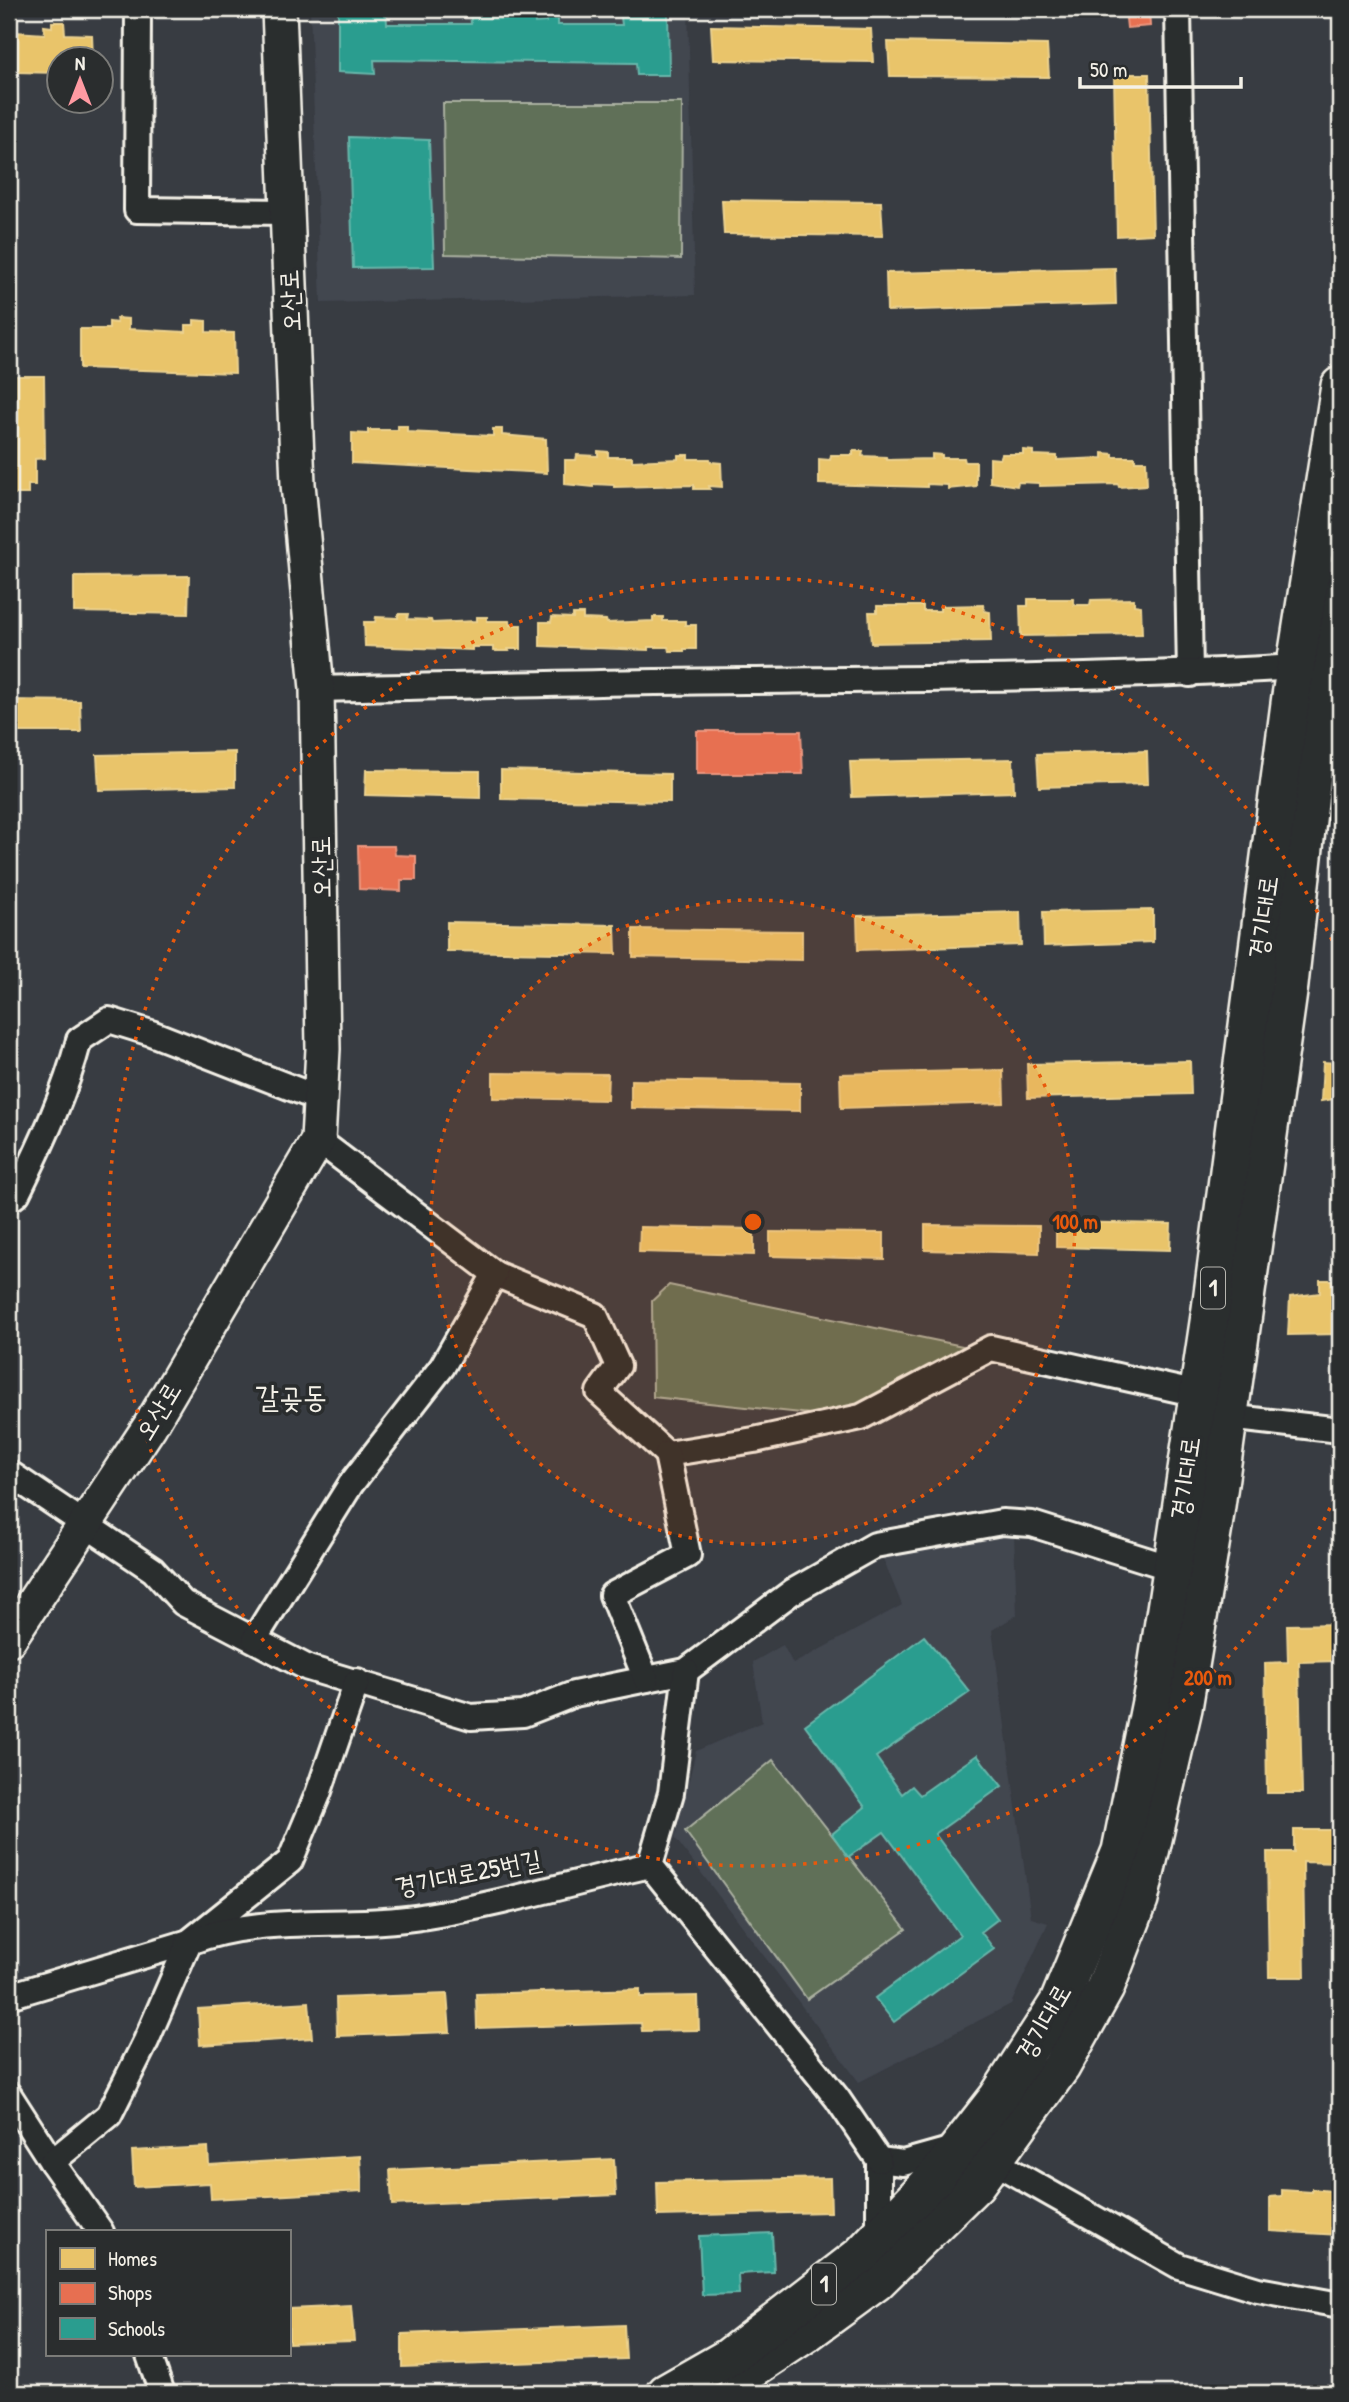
<svg xmlns="http://www.w3.org/2000/svg" width="1349" height="2402" font-family="'Patrick Hand','Poor Story',sans-serif">
<rect width="100%" height="100%" fill="#383c42"/>
<filter id="ink" filterUnits="userSpaceOnUse"><feTurbulence type="fractalNoise" baseFrequency=".0143" numOctaves="2"/><feDisplacementMap in="SourceGraphic" scale="14" xChannelSelector="R" yChannelSelector="G"/><feConvolveMatrix kernelMatrix="1 2 1 2 8 2 1 2 1" color-interpolation-filters="sRGB"/></filter>
<g filter="url(#ink)">
<!-- built -->
<g fill="#424650">
<polygon points="310,9 688,9 695,295 321,303"/>
<polygon points="1014,1535 1017,1615 992,1630 1031,1918 1048,1923 1011,2004 859,2082 675,1838 696,1751 762,1722 753,1662 783,1645 793,1664 902,1605 882,1556"/>
</g>
<!-- green -->
<g fill="#617058" stroke="#aab0a0" stroke-width="2">
<polygon points="443,103 682,103 681,259 445,254"/>
<polygon points="669,1285 972,1348 867,1408 820,1415 653,1397 652,1301"/>
<polygon points="773,1760 906,1929 807,1999 685,1831"/>
</g>
<!-- homes -->
<g fill="#e9c46a" stroke="#ecd290" stroke-width="2">
<polygon points="52,22 64,22 65,34 92,35 93,60 60,60 60,73 15,72 16,32 45,34 44,26 52,27"/>
<polygon points="711,26 871,29 873,62 713,60"/>
<polygon points="888,42 1047,45 1049,77 890,76"/>
<polygon points="1114,74 1149,74 1153,234 1117,236"/>
<polygon points="9,155 15,155 17,237 9,237"/>
<polygon points="722,200 881,202 883,236 724,234"/>
<polygon points="1115,268 1116,304 887,311 886,273"/>
<polygon points="116,318 129,319 129,329 186,332 186,325 194,325 194,320 206,321 206,332 234,333 235,373 80,368 80,329 109,329 109,322 117,323"/>
<polygon points="9,376 44,376 45,458 35,459 35,485 28,485 28,494 9,494"/>
<polygon points="398,426 407,426 407,432 493,436 493,429 502,429 502,435 546,439 547,473 352,463 352,433 368,434 368,430 398,430"/>
<polygon points="1023,450 1033,451 1033,455 1057,456 1057,460 1103,458 1103,453 1113,454 1113,457 1135,457 1135,461 1146,461 1147,485 1119,487 1118,484 1039,486 1039,483 1018,482 1017,486 990,482 990,458 1000,459 1002,454 1023,454"/>
<polygon points="598,451 608,452 608,457 632,457 632,461 678,459 678,455 688,455 688,459 710,459 711,462 721,463 722,487 709,486 710,489 694,489 694,485 614,487 614,485 593,484 593,487 565,484 565,460 576,460 577,455 598,456"/>
<polygon points="853,451 863,451 862,456 886,457 887,460 932,459 932,454 942,455 942,458 964,458 965,462 976,462 976,486 948,489 948,485 927,484 927,487 819,484 819,459 830,460 831,455 853,455"/>
<polygon points="189,576 188,614 74,612 74,577"/>
<polygon points="1028,599 1073,599 1074,605 1090,605 1091,600 1134,599 1134,605 1141,606 1142,634 1021,636 1020,606 1028,606"/>
<polygon points="983,605 984,611 990,612 991,641 871,643 869,612 877,612 877,606 923,606 923,611 940,611 940,606"/>
<polygon points="398,614 408,614 407,619 431,620 432,623 477,621 477,617 487,617 487,621 509,621 510,625 521,625 521,649 508,649 509,651 493,651 493,647 472,647 472,650 365,646 364,622 375,622 376,617 398,618"/>
<polygon points="573,614 583,614 583,619 606,620 607,623 653,621 653,617 663,617 663,621 685,621 685,625 696,625 696,649 684,649 684,651 669,651 668,647 648,647 648,650 540,646 540,622 551,622 552,617 573,618"/>
<polygon points="9,700 80,701 81,732 9,732"/>
<polygon points="1147,751 1148,784 1039,787 1037,754"/>
<polygon points="235,752 235,787 99,790 97,755"/>
<polygon points="1013,759 1014,792 852,797 850,762"/>
<polygon points="366,770 480,771 480,798 365,795"/>
<polygon points="501,770 670,774 670,802 501,799"/>
<polygon points="1153,910 1153,942 1044,946 1043,912"/>
<polygon points="1020,912 1021,945 858,950 857,916"/>
<polygon points="447,922 615,925 616,954 447,951"/>
<polygon points="633,929 802,931 802,960 633,957"/>
<polygon points="1338,1059 1340,1059 1340,1098 1321,1101 1323,1062 1337,1063"/>
<polygon points="1190,1061 1191,1094 1028,1098 1027,1064"/>
<polygon points="1003,1070 1004,1103 841,1108 840,1074"/>
<polygon points="493,1073 608,1074 607,1100 493,1098"/>
<polygon points="631,1080 800,1083 800,1111 631,1108"/>
<polygon points="1056,1222 1171,1224 1170,1250 1056,1247"/>
<polygon points="925,1225 1039,1226 1039,1253 925,1250"/>
<polygon points="640,1227 754,1229 754,1255 639,1252"/>
<polygon points="770,1232 884,1233 884,1259 770,1256"/>
<polygon points="1320,1280 1339,1280 1340,1334 1288,1335 1290,1297 1320,1293"/>
<polygon points="1340,1624 1340,1661 1299,1662 1302,1793 1267,1793 1265,1663 1288,1662 1287,1625"/>
<polygon points="1294,1830 1340,1830 1340,1863 1303,1862 1305,1977 1269,1977 1267,1852 1294,1852"/>
<polygon points="640,1989 640,1997 698,1996 699,2030 642,2031 641,2023 477,2028 476,1994"/>
<polygon points="447,1994 450,2032 337,2036 336,1998"/>
<polygon points="309,2002 312,2038 200,2045 198,2009"/>
<polygon points="208,2147 209,2165 360,2156 362,2191 211,2199 210,2183 134,2187 132,2151"/>
<polygon points="614,2159 616,2195 392,2205 390,2170"/>
<polygon points="830,2178 831,2212 658,2216 657,2182"/>
<polygon points="1312,2189 1340,2192 1340,2235 1270,2231 1270,2197 1282,2196 1282,2190 1312,2192"/>
<polygon points="351,2306 354,2341 289,2343 289,2309"/>
<polygon points="624,2325 626,2359 402,2367 402,2334"/>
</g>
<!-- shops -->
<g fill="#e76f51" stroke="#eb967e" stroke-width="2">
<polygon points="1125,9 1149,9 1150,26 1127,28"/>
<polygon points="697,731 801,731 803,774 697,774"/>
<polygon points="358,846 394,846 395,855 416,856 416,880 401,880 401,891 359,889"/>
<polygon points="9,1508 15,1511 15,1520 9,1530"/>
</g>
<!-- schools -->
<g fill="#2a9d8f" stroke="#67b6aa" stroke-width="2">
<polygon points="338,9 386,9 387,24 471,24 470,9 534,9 535,23 546,22 546,10 558,10 558,25 622,25 620,9 668,9 669,75 637,75 636,63 374,60 375,74 338,72"/>
<polygon points="349,137 429,140 434,267 353,268"/>
<polygon points="924,1636 970,1692 876,1757 902,1794 912,1786 920,1795 977,1755 1002,1786 935,1834 998,1919 981,1932 994,1949 894,2022 875,1998 960,1935 884,1832 848,1857 832,1834 865,1807 805,1725"/>
<polygon points="772,2233 774,2272 738,2274 739,2294 702,2295 699,2236"/>
</g>
<g fill="none" stroke-linecap="round" stroke-linejoin="round">
<defs>
<g id="street">
<polyline points="138,9 137,210 286,212"/>
<polyline points="1178,9 1190,674"/>
<path d="M317,689C460,686 603,682 745,681C929,679 1112,678 1296,667"/>
<path d="M9,1200L17,1194C42,1143 65,1094 79,1040L109,1020L151,1033L320,1099"/>
<polyline points="495,1274 595,1315 618,1366 599,1392 667,1454 754,1440 861,1417 991,1348 1198,1394 1228,1417 1340,1430"/>
<polyline points="9,1473 153,1570 183,1603 308,1668 471,1717 523,1714 574,1694 686,1671 792,1592 875,1545 1002,1522 1032,1524 1159,1564 1182,1551"/>
<polyline points="255,1638 351,1484 442,1367 495,1274 318,1140"/>
<polyline points="646,1679 612,1595 688,1555 667,1454"/>
<polyline points="650,1865 671,1793 686,1671"/>
<polyline points="9,1996 189,1942 290,1861 318,1794 357,1681"/>
<polyline points="9,2095 52,2162"/>
<polyline points="879,2160 903,2163 960,2147 993,2161 1179,2266 1258,2290 1340,2305"/>
<polyline points="879,2160 879,2237"/>
<path d="M101,2232L52,2162L109,2115L146,2041L189,1942C264,1913 349,1930 427,1916C502,1904 576,1882 650,1865L837,2098L879,2160"/>
<polyline points="149,2355 162,2393"/>
</g>
<polyline id="secondary" points="9,1639 150,1426 318,1140 323,1049 317,689 298,484 279,9"/>
<g id="primary">
<polyline points="738,2378 805,2334 876,2282 976,2184 1061,2067 1105,1988 1139,1900 1183,1708 1213,1527 1289,985 1320,701 1340,577"/>
<polyline points="666,2393 729,2357 860,2256 938,2174 998,2097 1059,2002 1121,1851 1154,1687 1174,1557 1211,1309 1291,696 1340,386"/>
</g>
</defs>
<!-- street casing -->
<use href="#street" stroke="#f4f1e8" stroke-width="30"/>
<!-- secondary casing -->
<use href="#secondary" stroke="#f4f1e8" stroke-width="38"/>
<!-- primary casing -->
<use href="#primary" stroke="#f4f1e8" stroke-width="42"/>
<!-- street -->
<use href="#street" stroke="#2a2d2e" stroke-width="24"/>
<!-- secondary -->
<use href="#secondary" stroke="#2a2d2e" stroke-width="33"/>
<!-- primary -->
<use href="#primary" stroke="#2a2d2e" stroke-width="37"/>
</g>
</g>
<!-- distance rings -->
<circle cx="753" cy="1222" r="322" fill="#e8590c" fill-opacity=".12"/>
<g fill="none" stroke="#e8590c" stroke-width="3.5" stroke-dasharray="3.5 7">
<circle cx="753" cy="1222" r="322"/>
<path d="M1339 1489A644 644 0 1 1 1339 955"/>
</g>
<g text-anchor="middle" stroke-width="7" stroke-linejoin="round" paint-order="stroke">
<!-- shield labels -->
<g fill="#2a2d2e" stroke="#b7b6b0" stroke-width="2">
<rect x="1201" y="1267.5" width="24" height="41" rx="5"/>
<rect x="812" y="2263.5" width="24" height="41" rx="5"/>
</g>
<g font-size="24" font-weight="bold" fill="#f4f1e8">
<text x="1213" y="1296">1</text>
<text x="824" y="2292">1</text>
</g>
<!-- street labels -->
<g font-size="26" fill="#f4f1e8" stroke="#2a2d2e">
<text transform="translate(290 301) rotate(-93)" y="9">오산로</text>
<text transform="translate(321 867) rotate(-91)" y="9">오산로</text>
<text transform="translate(1263 917) rotate(-82)" y="9">경기대로</text>
<text transform="translate(158 1411) rotate(-59)" y="9">오산로</text>
<text transform="translate(1185 1478) rotate(-82)" y="9">경기대로</text>
<text transform="translate(468 1873) rotate(-11)" y="9">경기대로25번길</text>
<text transform="translate(1043 2022) rotate(-60)" y="9">경기대로</text>
</g>
<!-- quarter labels -->
<g font-size="30" fill="#f4f1e8" stroke="#2a2d2e">
<text x="291" y="1407">갈곶동</text>
</g>
</g>
<circle cx="753" cy="1222" r="10" fill="#e8590c" stroke="#2a2d2e" stroke-width="3.5"/>
<g font-size="21" text-anchor="middle" font-weight="bold" fill="#e8590c" stroke="#2a2d2e" stroke-width="7" stroke-linejoin="round" paint-order="stroke">
<text x="1075" y="1229">100 m</text>
<text x="1208" y="1685">200 m</text>
</g>
<!-- margin -->
<rect width="1349" height="2402" fill="none" stroke="#2a2d2e" stroke-width="35"/>
<rect x="18" y="18" width="1314" height="2367" fill="none" stroke="#f4f1e8" stroke-width="2.5" filter="url(#ink)"/>
<!-- legend -->
<rect x="46" y="2230" width="245" height="126" fill="#2a2d2e" stroke="#7b7b78" stroke-width="2"/>
<rect x="60" y="2248" width="35" height="21" fill="#e9c46a" stroke="#7b7b78" stroke-width="2"/>
<text x="108" y="2266" font-size="21" fill="#f4f1e8">Homes</text>
<rect x="60" y="2283" width="35" height="21" fill="#e76f51" stroke="#7b7b78" stroke-width="2"/>
<text x="108" y="2300" font-size="21" fill="#f4f1e8">Shops</text>
<rect x="60" y="2318" width="35" height="21" fill="#2a9d8f" stroke="#7b7b78" stroke-width="2"/>
<text x="108" y="2336" font-size="21" fill="#f4f1e8">Schools</text>
<!-- north arrow -->
<g transform="translate(80 80)"><circle r="33" fill="#2a2d2e" stroke="#7b7b78" stroke-width="2"/>
<path d="M0-5L12 26L0 18L-12 26Z" fill="#ff9aa2"/>
<text y="-10" font-size="19" font-weight="bold" text-anchor="middle" fill="#f4f1e8">N</text>
</g>
<!-- scale -->
<path d="M1080 77v10h161v-10" fill="none" stroke="#f4f1e8" stroke-width="3.5"/>
<text x="1090" y="77" font-size="21" fill="#f4f1e8" stroke="#2a2d2e" stroke-width="5" paint-order="stroke">50 m</text>
</svg>
